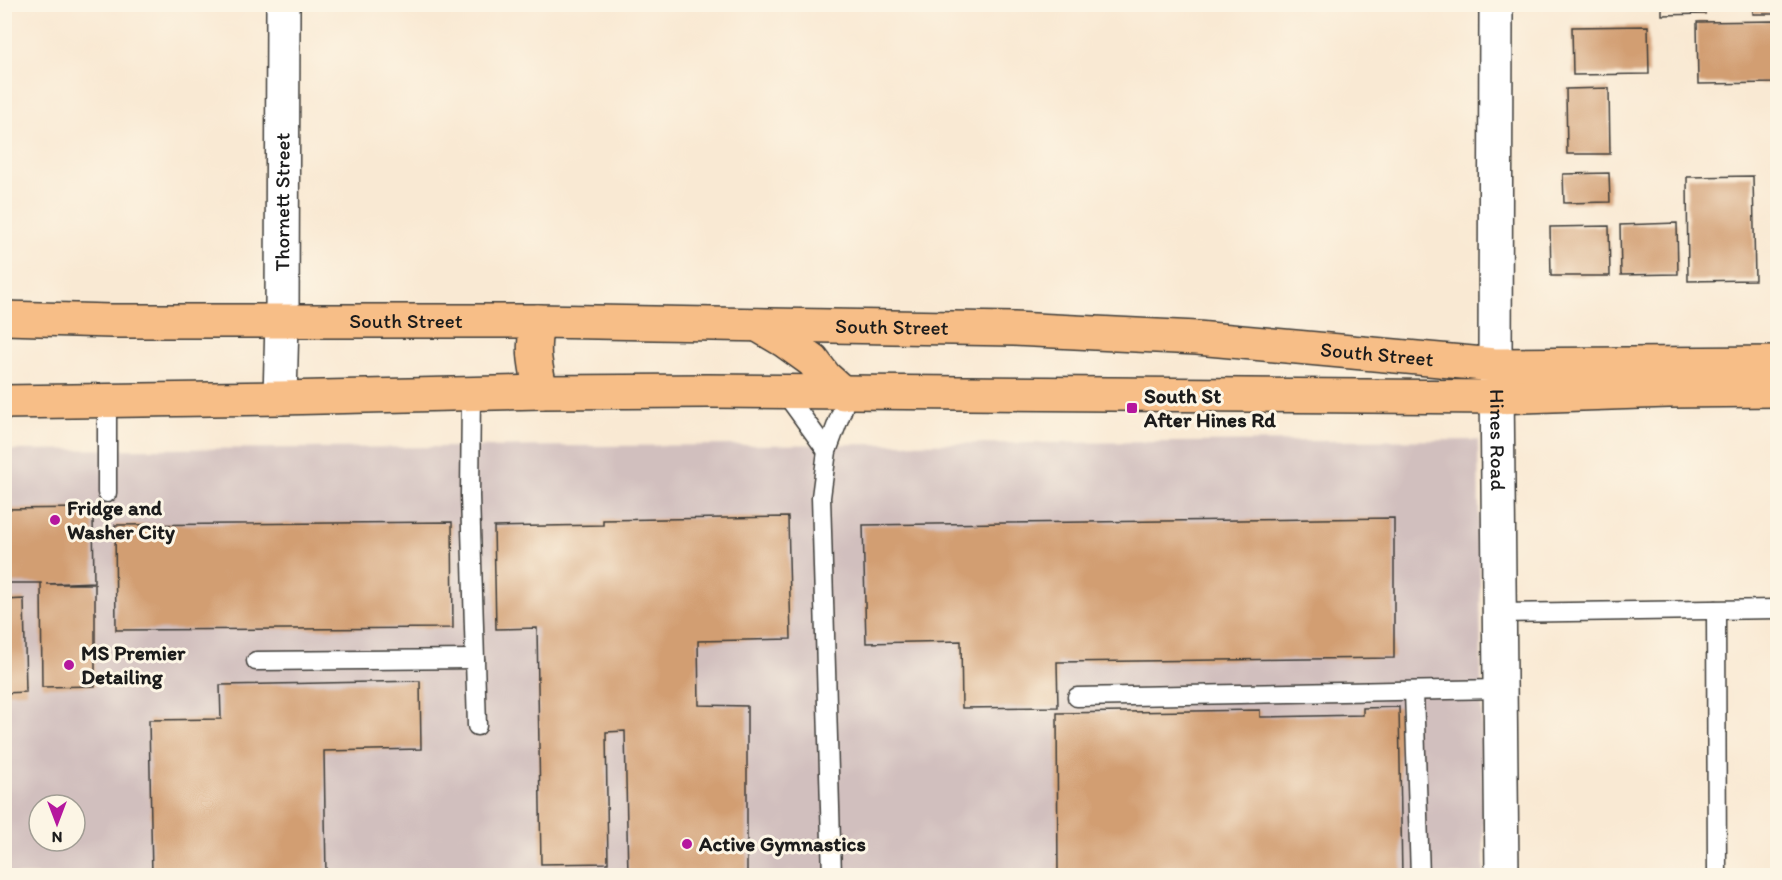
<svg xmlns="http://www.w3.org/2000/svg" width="1782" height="880" font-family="Itim,sans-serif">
<rect width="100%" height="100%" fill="#fcf5e5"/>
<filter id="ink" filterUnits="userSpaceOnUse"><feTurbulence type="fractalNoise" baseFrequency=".0167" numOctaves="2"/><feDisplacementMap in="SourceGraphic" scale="12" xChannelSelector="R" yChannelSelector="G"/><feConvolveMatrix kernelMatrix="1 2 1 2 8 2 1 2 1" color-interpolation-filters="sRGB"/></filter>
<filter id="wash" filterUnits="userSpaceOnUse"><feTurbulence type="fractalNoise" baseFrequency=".008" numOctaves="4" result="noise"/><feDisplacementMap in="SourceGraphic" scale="24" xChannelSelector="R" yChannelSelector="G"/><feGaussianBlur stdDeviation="1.35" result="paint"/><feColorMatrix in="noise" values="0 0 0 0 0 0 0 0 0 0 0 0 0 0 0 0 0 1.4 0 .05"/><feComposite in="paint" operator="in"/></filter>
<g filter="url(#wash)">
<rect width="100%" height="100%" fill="#f9e9d3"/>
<!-- industrial -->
<path fill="#d1bfbe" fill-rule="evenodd" d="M1478,440L1484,875H5L4,450ZM39,805H75V841H39Z"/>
<g id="blocks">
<!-- building -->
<g fill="#d29e72">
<polygon points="1662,4 1705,4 1705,14 1662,15"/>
<rect x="1753" y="4" width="25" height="10"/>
<polygon points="1778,21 1778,83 1698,84 1697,22"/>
<polygon points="1648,26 1649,74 1573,75 1572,27"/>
<polygon points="1609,88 1610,154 1567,154 1566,89"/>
<polygon points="1609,173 1610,202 1564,203 1563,174"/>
<polygon points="1753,176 1755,280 1688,281 1687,177"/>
<polygon points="1677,223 1678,274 1621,275 1620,225"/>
<polygon points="1609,226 1610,276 1551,276 1550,227"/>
<polygon points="84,508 93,516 94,582 46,584 95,584 95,686 42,687 41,583 4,583 4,509"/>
<polygon points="788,517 791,639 698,641 699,705 747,706 747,876 628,876 625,731 606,732 608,863 541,864 537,628 496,629 494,527 603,525 603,520"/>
<polygon points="1394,518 1394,658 1057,662 1058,707 962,708 961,641 866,643 863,525"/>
<polygon points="452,522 453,628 116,630 115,525"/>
<polygon points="24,599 26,692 4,693 4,600"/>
<polygon points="420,681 421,749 324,751 326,876 152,876 149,720 221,719 220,685"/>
<polygon points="1399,707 1402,876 1058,876 1057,713 1260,710 1260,717 1363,715 1363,708"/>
<rect x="4" y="836" width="3" height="40"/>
</g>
</g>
</g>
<g filter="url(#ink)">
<use href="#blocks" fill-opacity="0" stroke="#3d3b37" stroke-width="1.5"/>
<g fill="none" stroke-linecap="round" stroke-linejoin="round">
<defs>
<g id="service">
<polyline points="471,393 470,496 477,726"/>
<polyline points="785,393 827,451"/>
<polyline points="107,401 107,493"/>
<polyline points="1716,610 1717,876"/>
<polyline points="1498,613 1778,609"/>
<polyline points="256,661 475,659"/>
<polyline points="1414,691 1420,876"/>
<polyline points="1077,697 1500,689"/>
<polyline points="832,876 821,497 827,451 843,408 843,393"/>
</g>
<g id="minor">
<path id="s1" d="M1496,4L1495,365L1497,386L1502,876"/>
<path id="s2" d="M280,398L282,321L283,4"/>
</g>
<g id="primary">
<path id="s3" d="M4,318L111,321H538L1014,329L1197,338L1495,365L1778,363"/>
<path d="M538,321C531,349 535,363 541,392"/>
<polyline points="758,325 785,341 813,361 825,377 843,393"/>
<polyline points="4,402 280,398 541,392 708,391 1496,397 1669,391 1778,390"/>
</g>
</defs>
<!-- service casing -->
<use href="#service" stroke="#3d3b37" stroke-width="21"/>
<!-- minor casing -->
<use href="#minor" stroke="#3d3b37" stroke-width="36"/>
<!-- primary casing -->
<use href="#primary" stroke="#3d3b37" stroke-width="36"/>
<!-- service -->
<use href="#service" stroke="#fff" stroke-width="18"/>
<!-- minor -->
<use href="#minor" stroke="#fff" stroke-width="33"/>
<!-- primary -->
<use href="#primary" stroke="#f7be87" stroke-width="33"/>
</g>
</g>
<!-- markers -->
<g fill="#b5179e" stroke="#fcf5e5" stroke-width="2">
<rect x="1126" y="402" width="12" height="12" rx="3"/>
<circle cx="55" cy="520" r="6"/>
<circle cx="69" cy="665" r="6"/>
<circle cx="687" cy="844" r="6"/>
</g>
<g text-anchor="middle" stroke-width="6" stroke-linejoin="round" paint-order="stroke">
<!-- street labels -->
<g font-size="21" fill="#1c1c1c" stroke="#fcf5e5">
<text dy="7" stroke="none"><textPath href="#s2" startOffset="196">Thornett Street</textPath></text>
<text dy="7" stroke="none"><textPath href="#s3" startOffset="402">South Street</textPath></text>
<text dy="7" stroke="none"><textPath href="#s3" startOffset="888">South Street</textPath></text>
<text dy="7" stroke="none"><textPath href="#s3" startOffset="1374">South Street</textPath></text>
<text dy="7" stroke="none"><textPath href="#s1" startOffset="436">Hines Road</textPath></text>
</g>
<!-- poi labels -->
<g font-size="21" font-weight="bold" fill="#1c1c1c" stroke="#fcf5e5" text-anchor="start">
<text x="1144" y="403">South St<tspan x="1144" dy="24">After Hines Rd</tspan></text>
<text x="67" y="515">Fridge and<tspan x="67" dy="24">Washer City</tspan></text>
<text x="81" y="660">MS Premier<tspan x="81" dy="24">Detailing</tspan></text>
<text x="699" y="851">Active Gymnastics</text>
</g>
</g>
<!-- margin -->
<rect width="1782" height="880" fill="none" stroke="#fcf5e5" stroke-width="24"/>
<!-- north arrow -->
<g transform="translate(57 823) rotate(180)"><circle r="28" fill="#fcf5e5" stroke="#a29e95" stroke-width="1.5"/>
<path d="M0-4.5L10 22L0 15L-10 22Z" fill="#b5179e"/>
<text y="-9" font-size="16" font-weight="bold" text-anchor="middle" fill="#1c1c1c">N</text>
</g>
</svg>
